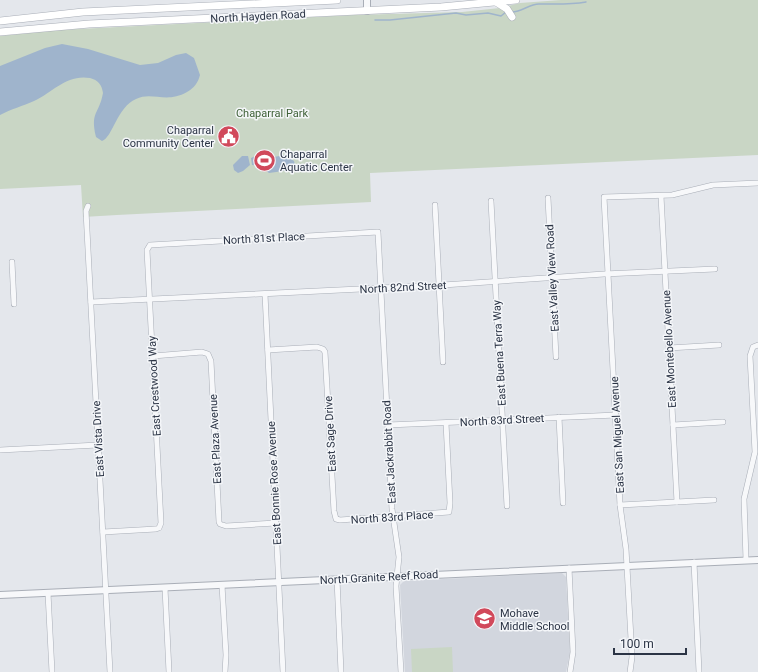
<svg xmlns="http://www.w3.org/2000/svg" width="758" height="672" font-family="Roboto,sans-serif">
<rect width="100%" height="100%" fill="#e4e7ec"/>
<!-- built -->
<polygon fill="#d2d6de" points="562,573 566,577 570,652 566,672 405,672 400,585 404,581"/>
<!-- green -->
<g fill="#c9d6c5">
<polygon points="561,0 758,0 758,155 370,173 371,202 117,215 83,217 81,185 0,189 0,36 59,30 355,15 462,12 500,8 520,3"/>
<polygon points="452,647 453,672 412,672 411,649"/>
</g>
<!-- water -->
<g fill="#9fb4cc">
<path d="M62,44L88,49L140,65L158,63L176,55L186,53L194,58L200,75C198,83 194,88 187,92C166,104 152,91 136,99C117,107 113,137 102,141L96,137C90,111 99,115 103,93C102,85 98,80 90,78C67,74 53,92 34,101C23,106 11,109 0,115V66L45,48Z"/>
<polygon points="260,154 268,158 285,155 294,161 295,165 290,170 269,173 260,166 252,165 251,158"/>
<polygon points="242,156 248,156 250,165 243,171 238,173 234,170 233,165"/>
</g>
<g fill="none" stroke-linecap="round" stroke-linejoin="round">
<!-- stream -->
<g stroke="#9fb4cc" stroke-width="1.5">
<path d="M512,12C522,12 529,4 539,4C555,4 569,5 586,2"/>
<polyline points="375,20 390,20 456,13 466,15 488,13 501,16 506,12"/>
</g>
<defs>
<g id="minor">
<polyline points="661,196 677,502"/>
<polyline points="548,198 556,357"/>
<polyline points="491,201 507,506"/>
<polyline points="435,205 443,362"/>
<polyline points="88,206 86,211 110,672"/>
<polyline points="12,262 14,304"/>
<polyline points="265,294 283,672"/>
<polyline points="91,302 443,285 604,274 715,269"/>
<polyline points="669,348 719,345"/>
<polyline points="268,350 317,347 323,349 325,352 334,511 336,519 340,520 449,512 450,503 446,423"/>
<polyline points="153,356 202,352 208,354 211,361 219,522 220,524 226,526 276,523"/>
<polyline points="559,417 563,503"/>
<polyline points="388,425 616,415"/>
<polyline points="673,425 723,422"/>
<polyline points="0,450 98,445"/>
<polyline points="620,505 714,500"/>
<polyline points="103,532 156,529 159,528 161,523 147,250 150,245 378,232 392,509 399,557 396,586 401,672"/>
<polyline points="746,560 744,499 755,452 750,356 753,347 758,345"/>
<polyline points="694,562 699,672"/>
<polyline points="569,568 573,652 570,672"/>
<polyline points="337,579 341,672"/>
<polyline points="222,585 226,655 225,672"/>
<polyline points="165,588 169,672"/>
<polyline points="48,593 52,672"/>
<polyline points="630,672 632,657 626,549 620,505 604,197 672,195 713,185 758,183"/>
</g>
<g id="tertiary">
<polyline points="367,0 367,11"/>
<polyline points="0,595 758,560"/>
</g>
<g id="secondary">
<polyline points="496,2 507,9 512,17"/>
<polyline points="0,21 83,12 337,0"/>
<polyline points="0,32 89,24 441,7 516,0"/>
</g>
</defs>
<!-- minor casing -->
<use href="#minor" stroke="#a9aeb7" stroke-width="6"/>
<!-- tertiary casing -->
<use href="#tertiary" stroke="#a9aeb7" stroke-width="8"/>
<!-- secondary casing -->
<use href="#secondary" stroke="#a9aeb7" stroke-width="8"/>
<!-- minor -->
<use href="#minor" stroke="#f7f8fa" stroke-width="5"/>
<!-- tertiary -->
<use href="#tertiary" stroke="#f7f8fa" stroke-width="6"/>
<!-- secondary -->
<use href="#secondary" stroke="#fff" stroke-width="7"/>
</g>
<!-- icons -->
<defs>
<symbol id="civic-disc" viewBox="-11 -11 22 22"><circle r="9.5" fill="#d1495b" stroke="#f4f6f9"/><path d="M-.6-6.5H3V-4.5H.6V-3L4-1V1h2V6H-6V1h2V-1L-.6-3ZM-1.2 2.5V6h2.4V2.5Z" fill="#fff"/></symbol>
<symbol id="stadium-disc" viewBox="-11 -11 22 22"><circle r="9.5" fill="#d1495b" stroke="#f4f6f9"/><path d="M0-5a6.5 5 0 1 0 0 10a6.5 5 0 1 0 0-10ZM-3.5-1.8h7v3.6h-7Z" fill="#fff"/></symbol>
<symbol id="school-disc" viewBox="-11 -11 22 22"><circle r="9.5" fill="#d1495b" stroke="#f4f6f9"/><path d="M0-5L7-2L0 1L-7-2ZM-4 1L0 2.5L4 1V4Q0 6-4 4Z" fill="#fff"/></symbol>
</defs>
<g fill-rule="evenodd">
<use href="#civic-disc" x="216" y="124" width="25" height="25"/>
<use href="#stadium-disc" x="252" y="148" width="25" height="25"/>
<use href="#school-disc" x="472" y="606" width="25" height="25"/>
</g>
<g text-anchor="middle" stroke-width="3" stroke-linejoin="round" paint-order="stroke">
<!-- street labels -->
<g font-size="11" fill="#2b3445" stroke="#f4f6f9">
<text transform="translate(258 16) rotate(-3)" y="4">North Hayden Road</text>
<text transform="translate(264 238) rotate(-3)" y="4">North 81st Place</text>
<text transform="translate(552 278) rotate(-93)" y="4">East Valley View Road</text>
<text transform="translate(403 287) rotate(-3)" y="4">North 82nd Street</text>
<text transform="translate(669 349) rotate(-93)" y="4">East Montebello Avenue</text>
<text transform="translate(499 353) rotate(-93)" y="4">East Buena Terra Way</text>
<text transform="translate(154 386) rotate(-93)" y="4">East Crestwood Way</text>
<text transform="translate(502 420) rotate(-3)" y="4">North 83rd Street</text>
<text transform="translate(330 434) rotate(-93)" y="4">East Sage Drive</text>
<text transform="translate(617 435) rotate(-93)" y="4">East San Miguel Avenue</text>
<text transform="translate(98 439) rotate(-93)" y="4">East Vista Drive</text>
<text transform="translate(215 439) rotate(-93)" y="4">East Plaza Avenue</text>
<text transform="translate(389 452) rotate(-93)" y="4">East Jackrabbit Road</text>
<text transform="translate(274 483) rotate(-93)" y="4">East Bonnie Rose Avenue</text>
<text transform="translate(392 517) rotate(-4)" y="4">North 83rd Place</text>
<text transform="translate(379 577) rotate(-3)" y="4">North Granite Reef Road</text>
</g>
<!-- park labels -->
<g font-size="11" fill="#3f6138" stroke="#f4f6f9">
<text x="272" y="117">Chaparral Park</text>
</g>
<!-- poi labels -->
<g font-size="11" fill="#2b3445" stroke="#f4f6f9" text-anchor="start">
<text x="214" y="134" text-anchor="end">Chaparral<tspan x="214" dy="13">Community Center</tspan></text>
<text x="280" y="158">Chaparral<tspan x="280" dy="13">Aquatic Center</tspan></text>
<text x="500" y="617">Mohave<tspan x="500" dy="13">Middle School</tspan></text>
</g>
</g>
<!-- scale -->
<path d="M614 648v6h72v-6" fill="none" stroke="#2b3445" stroke-width="2"/>
<text x="620" y="648" font-size="12" fill="#2b3445" stroke="#f4f6f9" stroke-width="3" paint-order="stroke">100 m</text>
</svg>
